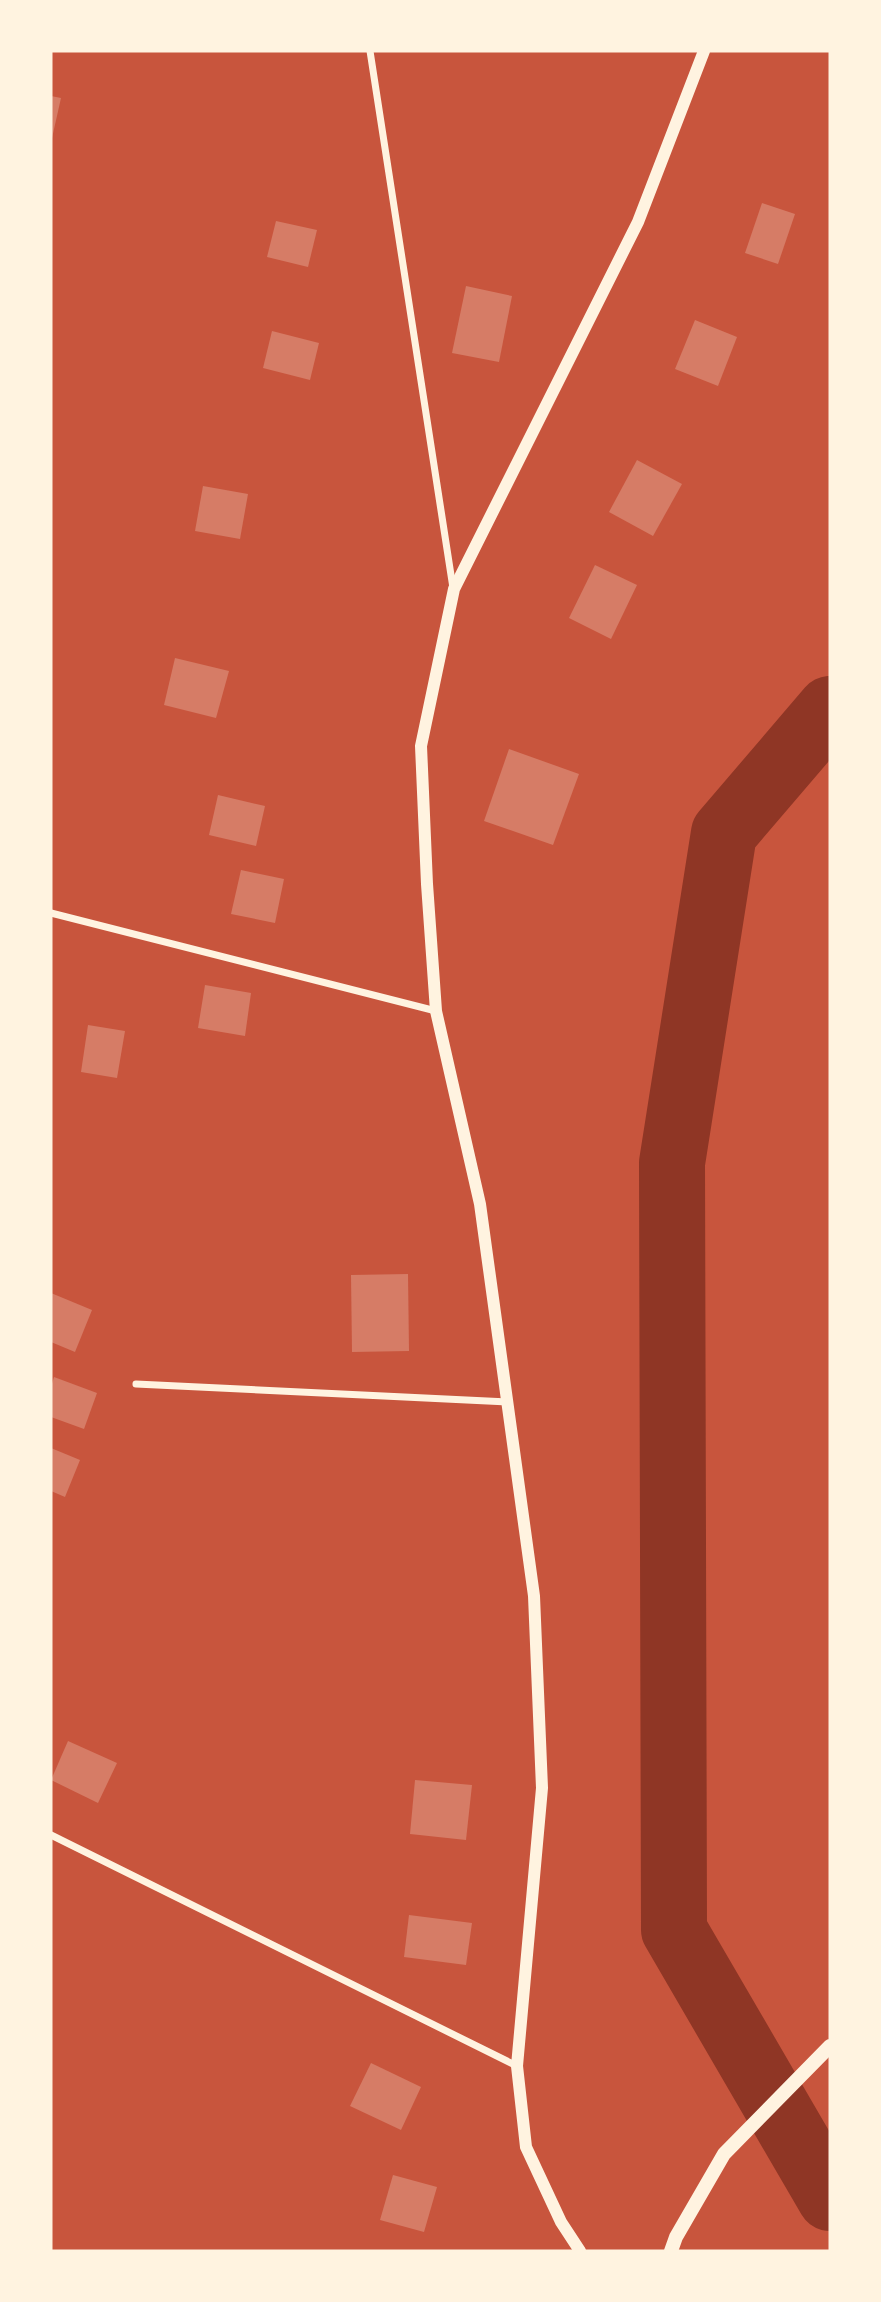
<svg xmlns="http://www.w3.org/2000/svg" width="881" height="2302" font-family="'DejaVu Sans',sans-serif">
<rect width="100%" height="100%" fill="#c8553d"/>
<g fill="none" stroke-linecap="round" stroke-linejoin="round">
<!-- river -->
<polyline stroke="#8f3625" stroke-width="66" points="830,709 724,833 672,1163 674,1930 830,2198"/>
</g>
<!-- building -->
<g fill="#d67c66">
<polygon points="51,96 61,98 52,138 51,138"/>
<polygon points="762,203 795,214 778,264 745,253"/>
<polygon points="276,221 317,230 308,267 267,257"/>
<polygon points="466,286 512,296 499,362 452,353"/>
<polygon points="695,320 737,337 718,386 675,369"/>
<polygon points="272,331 319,343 310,380 263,368"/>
<polygon points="637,460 682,484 653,536 609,512"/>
<polygon points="203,486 248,494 240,539 195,531"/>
<polygon points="595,565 637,585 611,639 569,618"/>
<polygon points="175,658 229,671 216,718 164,705"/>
<polygon points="509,749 579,774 553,845 484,821"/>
<polygon points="218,795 265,806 256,846 209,835"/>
<polygon points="241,870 284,879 275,923 231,914"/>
<polygon points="205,985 251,993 245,1036 198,1028"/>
<polygon points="88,1025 125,1031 117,1078 81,1072"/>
<polygon points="408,1274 409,1351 352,1352 351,1275"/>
<polygon points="51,1293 92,1310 75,1352 51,1342"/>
<polygon points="54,1377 97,1393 84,1429 51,1417 51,1387"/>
<polygon points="51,1448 80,1460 65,1497 51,1491"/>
<polygon points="68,1741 117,1763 98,1803 51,1780"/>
<polygon points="415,1780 472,1785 466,1840 410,1834"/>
<polygon points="409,1915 472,1923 466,1965 404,1957"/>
<polygon points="371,2063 421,2087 401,2130 350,2106"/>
<polygon points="393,2175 437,2187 424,2232 380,2220"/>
</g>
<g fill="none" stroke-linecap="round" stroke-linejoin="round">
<!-- minor -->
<g stroke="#fff3e0" stroke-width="7">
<polyline points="370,51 453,588"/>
<polyline points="51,913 436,1011"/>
<polyline points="136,1384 508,1402"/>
<polyline points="51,1835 517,2066"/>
</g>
<!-- tertiary -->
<polyline stroke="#fff3e0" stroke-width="12" points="580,2251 561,2222 526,2147 517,2066 542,1788 534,1596 480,1204 436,1011 427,884 421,746 454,589 638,222 704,51"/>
<!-- secondary -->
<polyline stroke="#fff3e0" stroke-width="14" points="671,2251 676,2237 724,2154 830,2046"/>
</g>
<!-- border -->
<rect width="881" height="2302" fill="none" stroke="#fff3e0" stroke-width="105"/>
</svg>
